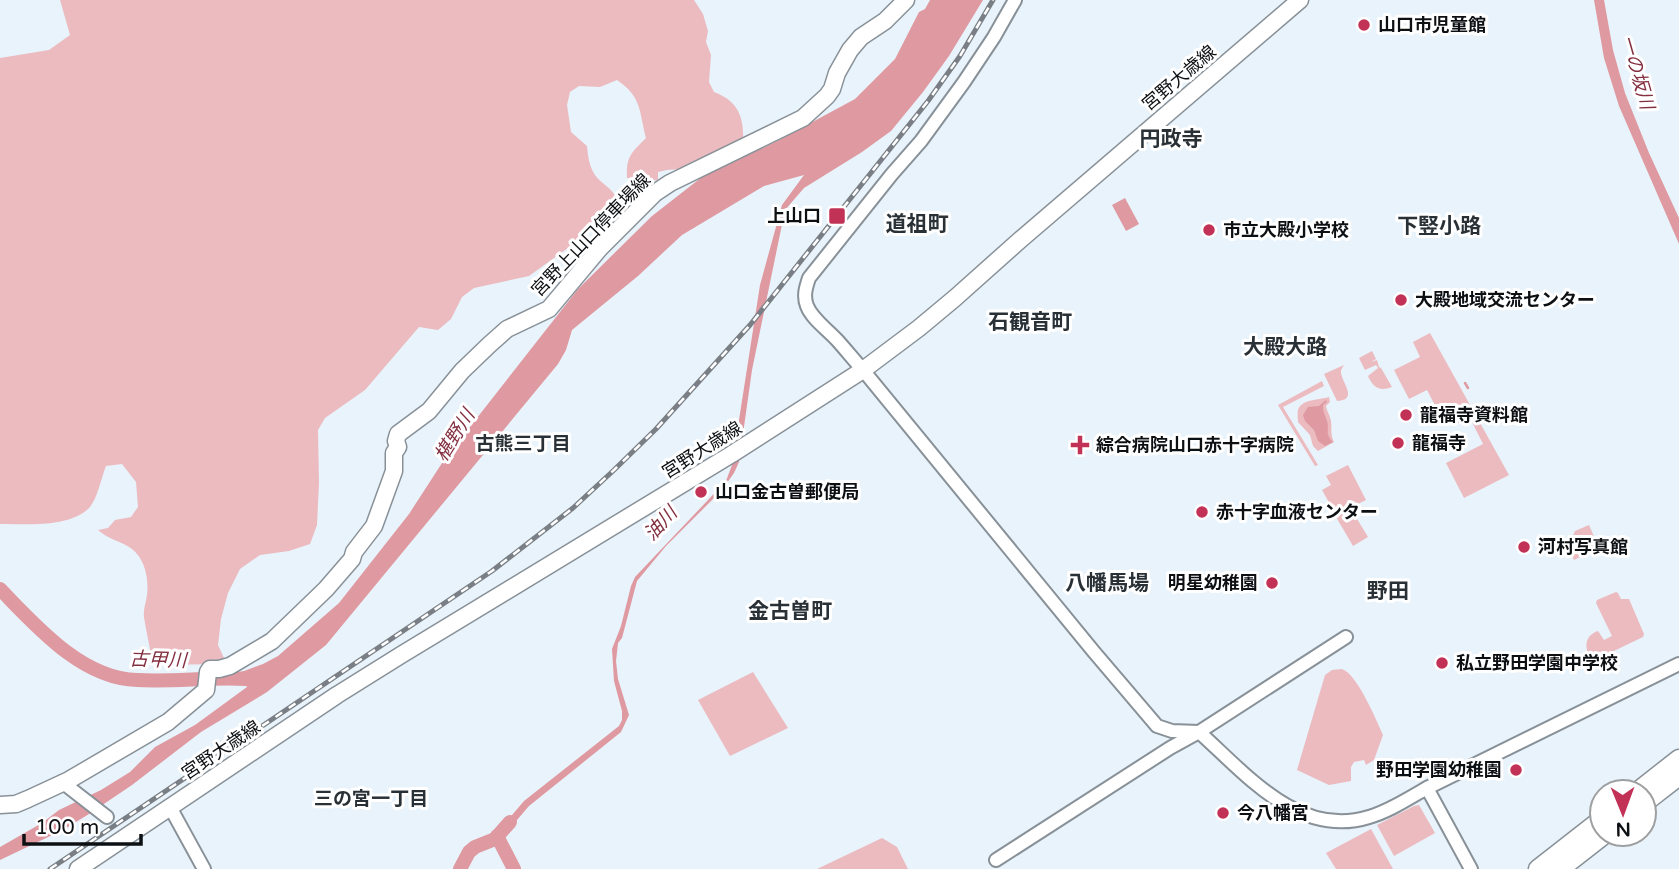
<svg xmlns="http://www.w3.org/2000/svg" width="1679" height="869" font-family="'Varela Round','Noto Sans JP',sans-serif">
<rect width="100%" height="100%" fill="#e9f3fb"/>
<!-- green -->
<g fill="#ebbbc0">
<path d="M60,0H694L703,14L708,31L706,42L711,55L709,82L714,92C736,100 744,115 743,138L681,169L667,170L658,172V180L642,181L627,178C626,157 631,153 646,138C639,111 642,97 617,80L600,87L579,86L570,92L567,105L571,132L587,146C588,156 589,166 595,175C602,185 614,188 617,201L586,229L568,248L529,276L474,288L462,297L451,319L438,330L419,327L365,390L325,418L318,430L319,483L317,525L310,544L289,551L260,555L240,569L228,593L221,619L218,645L224,658L217,664L163,665L152,661C150,646 146,632 144,617C143,610 146,602 147,595C149,579 145,559 132,549C121,541 109,540 98,530L108,528L115,520L131,517L138,507L136,482L122,464L106,466C102,476 97,499 90,507C71,528 26,524 0,524V58L49,50L70,35Z"/>
<polygon points="1430,333 1509,475 1464,498 1446,463 1483,444 1470,418 1456,424 1447,409 1439,413 1427,390 1409,399 1394,370 1420,357 1413,342"/>
<path d="M1372,351L1376,359L1371,362L1377,360L1379,367L1381,368L1392,387C1379,392 1373,387 1368,376L1378,368L1376,365L1365,370L1359,358Z"/>
<path d="M1344,365C1343,367 1341,369 1341,371C1340,381 1360,400 1337,401L1324,374Z"/>
<polygon points="1322,381 1324,386 1283,407 1318,465 1315,466 1278,405"/>
<path d="M1329,397L1330,402L1326,406C1327,412 1330,415 1331,421C1332,429 1330,434 1334,442L1318,451L1313,446L1310,435L1298,422C1298,418 1297,414 1298,410C1301,399 1320,400 1329,397Z"/>
<polygon points="1348,465 1366,500 1336,515 1322,490 1331,485 1326,476"/>
<polygon points="1351,509 1368,537 1353,546 1336,517"/>
<polygon points="1589,525 1599,548 1574,560 1568,547 1575,531"/>
<path d="M1616,592L1618,593L1621,599H1629L1644,634L1643,637L1595,660L1592,659C1583,648 1585,635 1598,631L1604,640L1612,636L1596,603L1597,600Z"/>
<path d="M1342,669C1357,674 1376,719 1383,735L1374,760L1366,765L1364,760L1354,762L1351,767V781L1329,785L1297,770L1325,675L1332,670Z"/>
<polygon points="753,672 788,728 730,756 698,700"/>
<polygon points="1419,805 1435,833 1394,856 1377,825 1414,806"/>
<polygon points="1371,829 1393,869 1336,869 1326,853"/>
<polygon points="882,838 897,847 908,869 817,869"/>
</g>
<!-- water -->
<g fill="#df99a1">
<polygon points="930,0 983,0 949,56 923,92 891,131 862,152 804,188 785,210 752,370 739,462 734,473 722,490 666,546 637,581 622,638 618,643 616,661 618,679 629,715 621,732 529,806 505,834 497,836 500,829 524,801 619,726 622,720 622,711 614,681 612,649 621,626 631,586 635,577 726,481 732,465 760,285 782,205 804,175 764,186 682,235 638,276 572,330 566,350 558,364 326,645 267,692 201,732 132,785 89,814 63,830 0,860 0,847 42,823 59,810 101,790 130,772 155,747 195,725 247,687 244,681 230,681 222,675 244,671 263,664 278,656 339,603 409,514 444,460 578,289 652,216 702,177 779,140 855,99 895,59 919,12 925,9"/>
<polygon points="1594,0 1604,0 1613,50 1625,93 1649,153 1679,218 1679,244 1619,106 1604,58"/>
<polygon points="1125,198 1139,224 1126,231 1112,205"/>
<path d="M1326,400L1327,402L1323,405C1323,413 1325,414 1327,421C1330,430 1324,433 1333,442L1325,446L1318,441L1314,430L1305,421L1303,415L1308,407L1319,406Z"/>
</g>
<g fill="none" stroke-linecap="round" stroke-linejoin="round">
<!-- stream -->
<polyline stroke="#df99a1" stroke-width="2.5" points="1465,383 1468,388"/>
<!-- river -->
<g stroke="#df99a1" stroke-width="14">
<path d="M0,589C36,626 82,679 137,680C173,682 210,677 246,679"/>
<polyline points="497,836 514,869"/>
<polyline points="460,869 469,852 475,847 495,839 510,822"/>
</g>
<defs>
<g id="minor">
<path d="M1015,0L994,37L964,82L921,141L892,174L809,278C806,287 803,296 807,306C812,319 827,329 837,340C846,350 854,360 863,370L1094,652L1157,726L1172,731L1199,732C1246,774 1299,839 1369,817C1390,811 1409,798 1427,788L1679,664"/>
<polyline points="62,782 107,817"/>
<polyline points="1427,788 1471,869"/>
<polyline points="170,807 204,869"/>
<polyline points="996,860 1170,748 1199,732 1346,637"/>
</g>
<g id="major">
<polyline points="0,805 16,804 28,799 69,780 168,722 206,690 208,672 210,669 219,669 230,666 272,641 326,589 352,559 354,552 374,526 394,471 394,453 398,447 396,441 398,434 429,411 462,371 489,345 507,329 549,309 600,248 655,193 670,183 803,118 827,96 832,89 837,73 850,50 861,37 885,21 906,0"/>
<polyline points="78,869 337,695 401,655 732,454 863,370 919,328 955,298 1020,240 1300,0"/>
</g>
<g id="highway">
<polyline points="1637,792 1679,759"/>
<polyline points="1644,803 1679,776"/>
<polyline points="1538,869 1602,819"/>
<polyline points="1560,869 1605,834"/>
</g>
</defs>
<!-- minor casing -->
<use href="#minor" stroke="#889198" stroke-width="16"/>
<!-- major casing -->
<use href="#major" stroke="#889198" stroke-width="19"/>
<!-- highway casing -->
<use href="#highway" stroke="#889198" stroke-width="21"/>
<!-- minor -->
<use href="#minor" stroke="#fff" stroke-width="12"/>
<!-- major -->
<use href="#major" stroke="#fff" stroke-width="16"/>
<!-- highway -->
<use href="#highway" stroke="#fff" stroke-width="18"/>
<defs>
<polyline id="rail" points="50,869 492,571 573,508 614,470 656,429 750,325 928,101 960,56 993,0"/>
</defs>
<!-- rail casing -->
<use href="#rail" stroke="#797f85" stroke-width="5"/>
<!-- rail -->
<use href="#rail" stroke="#fff" stroke-width="2.5" stroke-dasharray="8" stroke-linecap="butt"/>
</g>
<!-- markers -->
<g fill="#c23256" stroke="#fff" stroke-width="2.5">
<circle cx="1364" cy="25" r="7"/>
<rect x="828" y="207" width="18" height="18" rx="3.5"/>
<circle cx="1209" cy="230" r="7"/>
<circle cx="1401" cy="300" r="7"/>
<circle cx="1406" cy="415" r="7"/>
<circle cx="1398" cy="443" r="7"/>
<path d="M1076.5 434.5h7v7h7v7h-7v7h-7v-7h-7v-7h7z"/>
<circle cx="701" cy="492" r="7"/>
<circle cx="1202" cy="512" r="7"/>
<circle cx="1524" cy="547" r="7"/>
<circle cx="1272" cy="583" r="7"/>
<circle cx="1442" cy="663" r="7"/>
<circle cx="1516" cy="770" r="7"/>
<circle cx="1223" cy="813" r="7"/>
</g>
<g text-anchor="middle" stroke-width="6" stroke-linejoin="round" paint-order="stroke">
<!-- poi labels -->
<g font-size="18" font-weight="bold" fill="#0d1013" stroke="#fff" text-anchor="start">
<text x="1378" y="31">山口市児童館</text>
<text x="821" y="222" text-anchor="end">上山口</text>
<text x="1223" y="236">市立大殿小学校</text>
<text x="1415" y="306">大殿地域交流センター</text>
<text x="1420" y="421">龍福寺資料館</text>
<text x="1412" y="449">龍福寺</text>
<text x="1096" y="451">綜合病院山口赤十字病院</text>
<text x="715" y="498">山口金古曽郵便局</text>
<text x="1216" y="518">赤十字血液センター</text>
<text x="1538" y="553">河村写真館</text>
<text x="1258" y="589" text-anchor="end">明星幼稚園</text>
<text x="1456" y="669">私立野田学園中学校</text>
<text x="1502" y="776" text-anchor="end">野田学園幼稚園</text>
<text x="1237" y="819">今八幡宮</text>
</g>
<!-- street labels -->
<g font-size="18" fill="#0d1013" stroke="#fff">
<text transform="translate(1179 78) rotate(-40)" y="6">宮野大歳線</text>
<text transform="translate(591 235) rotate(-46)" y="6">宮野上山口停車場線</text>
<text transform="translate(702 450) rotate(-32)" y="6">宮野大歳線</text>
<text transform="translate(221 750) rotate(-34)" y="6">宮野大歳線</text>
</g>
<!-- water labels -->
<g font-size="19" font-style="italic" fill="#833041" stroke="#fff">
<text transform="translate(1638 72) rotate(74)" y="7">一の坂川</text>
<text transform="translate(454 435) rotate(-58)" y="7">椹野川</text>
<text transform="translate(660 523) rotate(-47)" y="7">油川</text>
<text transform="translate(158 659) rotate(2)" y="7">古甲川</text>
</g>
<!-- neighbourhood labels -->
<g font-size="19" font-weight="bold" fill="#293137" stroke="#fff">
<text x="523" y="450">古熊三丁目</text>
<text x="371" y="805">三の宮一丁目</text>
</g>
<!-- quarter labels -->
<g font-size="21" font-weight="bold" fill="#293137" stroke="#fff">
<text x="1171" y="146">円政寺</text>
<text x="917" y="231">道祖町</text>
<text x="1439" y="233">下竪小路</text>
<text x="1030" y="329">石観音町</text>
<text x="1285" y="354">大殿大路</text>
<text x="1107" y="590">八幡馬場</text>
<text x="1388" y="598">野田</text>
<text x="790" y="618">金古曽町</text>
</g>
</g>
<!-- north arrow -->
<g transform="translate(1623 813) rotate(179)"><circle r="33" fill="#ffffff" stroke="#9e9fa1" stroke-width="2"/>
<path d="M0-5L12 26L0 18L-12 26Z" fill="#c23256"/>
<text y="-10" font-size="19" font-weight="bold" text-anchor="middle" fill="#0d1013">N</text>
</g>
<!-- scale -->
<path d="M24 834v10h117v-10" fill="none" stroke="#0d1013" stroke-width="3.5"/>
<text x="35" y="834" font-size="21" fill="#0d1013" stroke="#ffffff" stroke-width="5" paint-order="stroke">100 m</text>
</svg>
